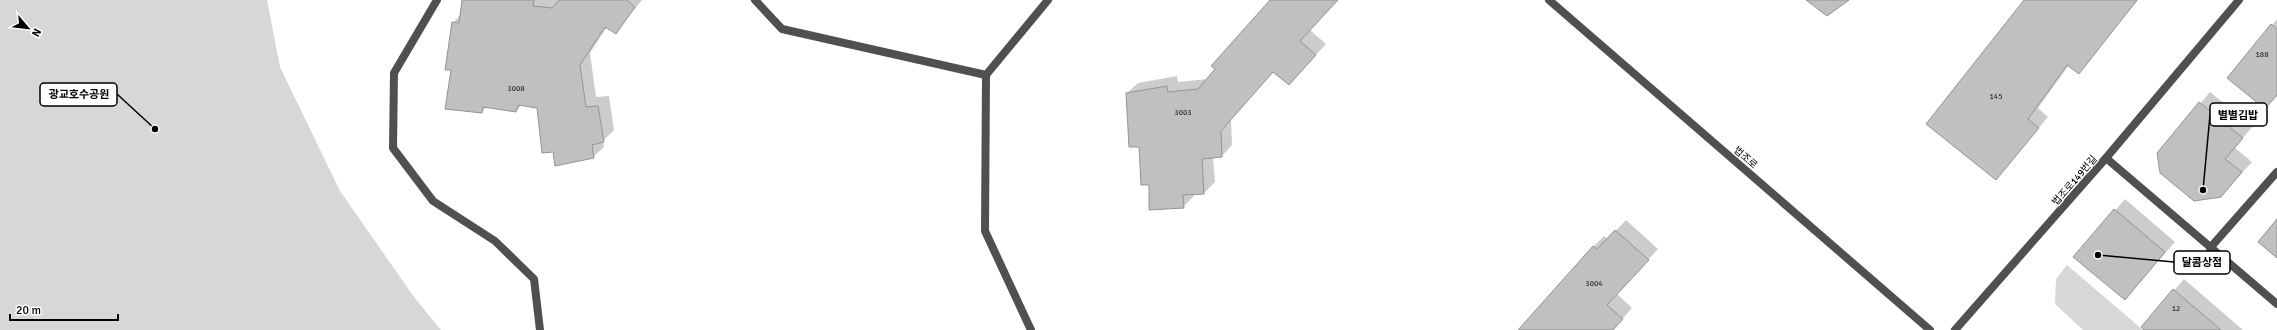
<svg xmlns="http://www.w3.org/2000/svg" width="2277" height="330" font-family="Signika,'Noto Sans KR',sans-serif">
<rect width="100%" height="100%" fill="#fff"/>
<!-- green -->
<g fill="#d7d7d7">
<polygon points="0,0 267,0 280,67 340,191 414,297 441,330 0,330"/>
<polygon points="2067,265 2143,330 2083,330 2055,304 2056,279"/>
</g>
<!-- shadow -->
<g fill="#0003">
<polygon points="463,0 642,0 615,33 607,27 590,53 596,97 609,96 614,130 603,141 604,147 593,157 554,151 537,107 522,105 516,111 487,107 481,112 452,70 453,23 461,14"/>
<polygon points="1271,0 1337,0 1310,30 1326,44 1289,84 1274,71 1231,119 1232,145 1222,156 1213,157 1215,182 1204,193 1194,193 1194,196 1183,207 1150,184 1127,93 1138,83 1177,76 1178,82 1208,79"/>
<polygon points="2025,0 2138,0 2079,72 2069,65 2038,108 2048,117 1996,179"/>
<polygon points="2277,19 2277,96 2265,108 2229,78"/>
<polygon points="2210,92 2252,127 2235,148 2252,162 2221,196 2158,153"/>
<polygon points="2125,199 2175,242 2125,299 2075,257"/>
<polygon points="1626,220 1658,249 1617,294 1632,308 1613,330 1519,330 1594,246 1604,236 1608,239"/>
<polygon points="2184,279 2243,330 2145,330 2142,327"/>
</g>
<!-- building -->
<g fill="#c0c0c0" stroke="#949494">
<polygon points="462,0 534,0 533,6 552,8 559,0 627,0 635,7 616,34 605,27 580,65 586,107 598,106 604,142 592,145 594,158 555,166 553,152 542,153 537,108 518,105 516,112 483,107 482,113 445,109 451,70 445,70 452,22 459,23"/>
<polygon points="1270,0 1338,0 1300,41 1316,55 1289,85 1273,72 1221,131 1222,157 1202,159 1204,194 1183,195 1184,208 1149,210 1149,185 1141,185 1139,147 1129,147 1126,93 1167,86 1168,92 1198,89 1215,69 1211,66"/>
<polygon points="1806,0 1849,0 1827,16"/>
<polygon points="2024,0 2137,0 2079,74 2067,65 2028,119 2039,128 1996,180 1926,124"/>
<polygon points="2271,24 2277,29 2277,95 2265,109 2227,78"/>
<polygon points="2199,102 2243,138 2225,159 2242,172 2221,197 2194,201 2160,173 2157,153"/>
<polygon points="2114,209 2165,252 2125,300 2073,257"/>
<polygon points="2277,219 2277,258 2258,242"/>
<polygon points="1615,230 1649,260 1607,305 1623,319 1613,330 1518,330 1593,246 1597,249"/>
<polygon points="2173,289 2221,330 2144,330 2141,327"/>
</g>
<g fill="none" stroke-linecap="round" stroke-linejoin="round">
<!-- minor -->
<g stroke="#505050" stroke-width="8">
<polyline points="437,0 394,73 393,148 433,201 495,241 534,279 540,330"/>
<polyline points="755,0 782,29 986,75 1048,0"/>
<polyline points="986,75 985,231 1031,330"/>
<polyline points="2106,158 2277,304"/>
<polyline points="2210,248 2277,172"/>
<polyline points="1955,330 2106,158 2239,0"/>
</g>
<!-- tertiary -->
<polyline stroke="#505050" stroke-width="8" points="1549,0 1930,330"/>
</g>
<g text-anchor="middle" stroke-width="3" stroke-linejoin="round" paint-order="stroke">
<!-- number labels -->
<g font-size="8" fill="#303030">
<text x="2262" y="57">188</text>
<text x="516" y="91">3008</text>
<text x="1996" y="99">145</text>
<text x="1183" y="115">3003</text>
<text x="1594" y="286">3004</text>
<text x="2176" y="311">12</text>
</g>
<!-- street labels -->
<g font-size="10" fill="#000" stroke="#fff">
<text transform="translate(1746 157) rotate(41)" y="4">법조로</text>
<text transform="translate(2074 180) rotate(-49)" y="4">법조로149번길</text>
</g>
</g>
<!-- callouts -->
<path fill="none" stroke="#000" stroke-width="1.5" d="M155 129L117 94M2203 190L2210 115M2098 255L2174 262"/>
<g fill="#000" stroke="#fff" stroke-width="1.5">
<circle cx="155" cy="129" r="4"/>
<circle cx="2203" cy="190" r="4"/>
<circle cx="2098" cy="255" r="4"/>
</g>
<g fill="#fff" stroke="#000" stroke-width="1.5">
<rect x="40" y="83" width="77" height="23" rx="4"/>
<rect x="2210" y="103" width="57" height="23" rx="4"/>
<rect x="2174" y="251" width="56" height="23" rx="4"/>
</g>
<g font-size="11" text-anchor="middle" font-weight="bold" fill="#000">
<text x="79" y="98">광교호수공원</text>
<text x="2238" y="119">별별김밥</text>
<text x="2202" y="266">달콤상점</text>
</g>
<!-- north arrow -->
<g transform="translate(28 28) rotate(118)" stroke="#ffffff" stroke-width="3" paint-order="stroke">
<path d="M0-3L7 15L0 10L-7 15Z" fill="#000000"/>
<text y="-6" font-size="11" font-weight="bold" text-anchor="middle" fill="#000000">N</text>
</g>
<!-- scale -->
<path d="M10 314v6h108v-6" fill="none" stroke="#000000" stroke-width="2"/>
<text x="16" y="314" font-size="12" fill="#000000" stroke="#ffffff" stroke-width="3" paint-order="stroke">20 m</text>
</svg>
